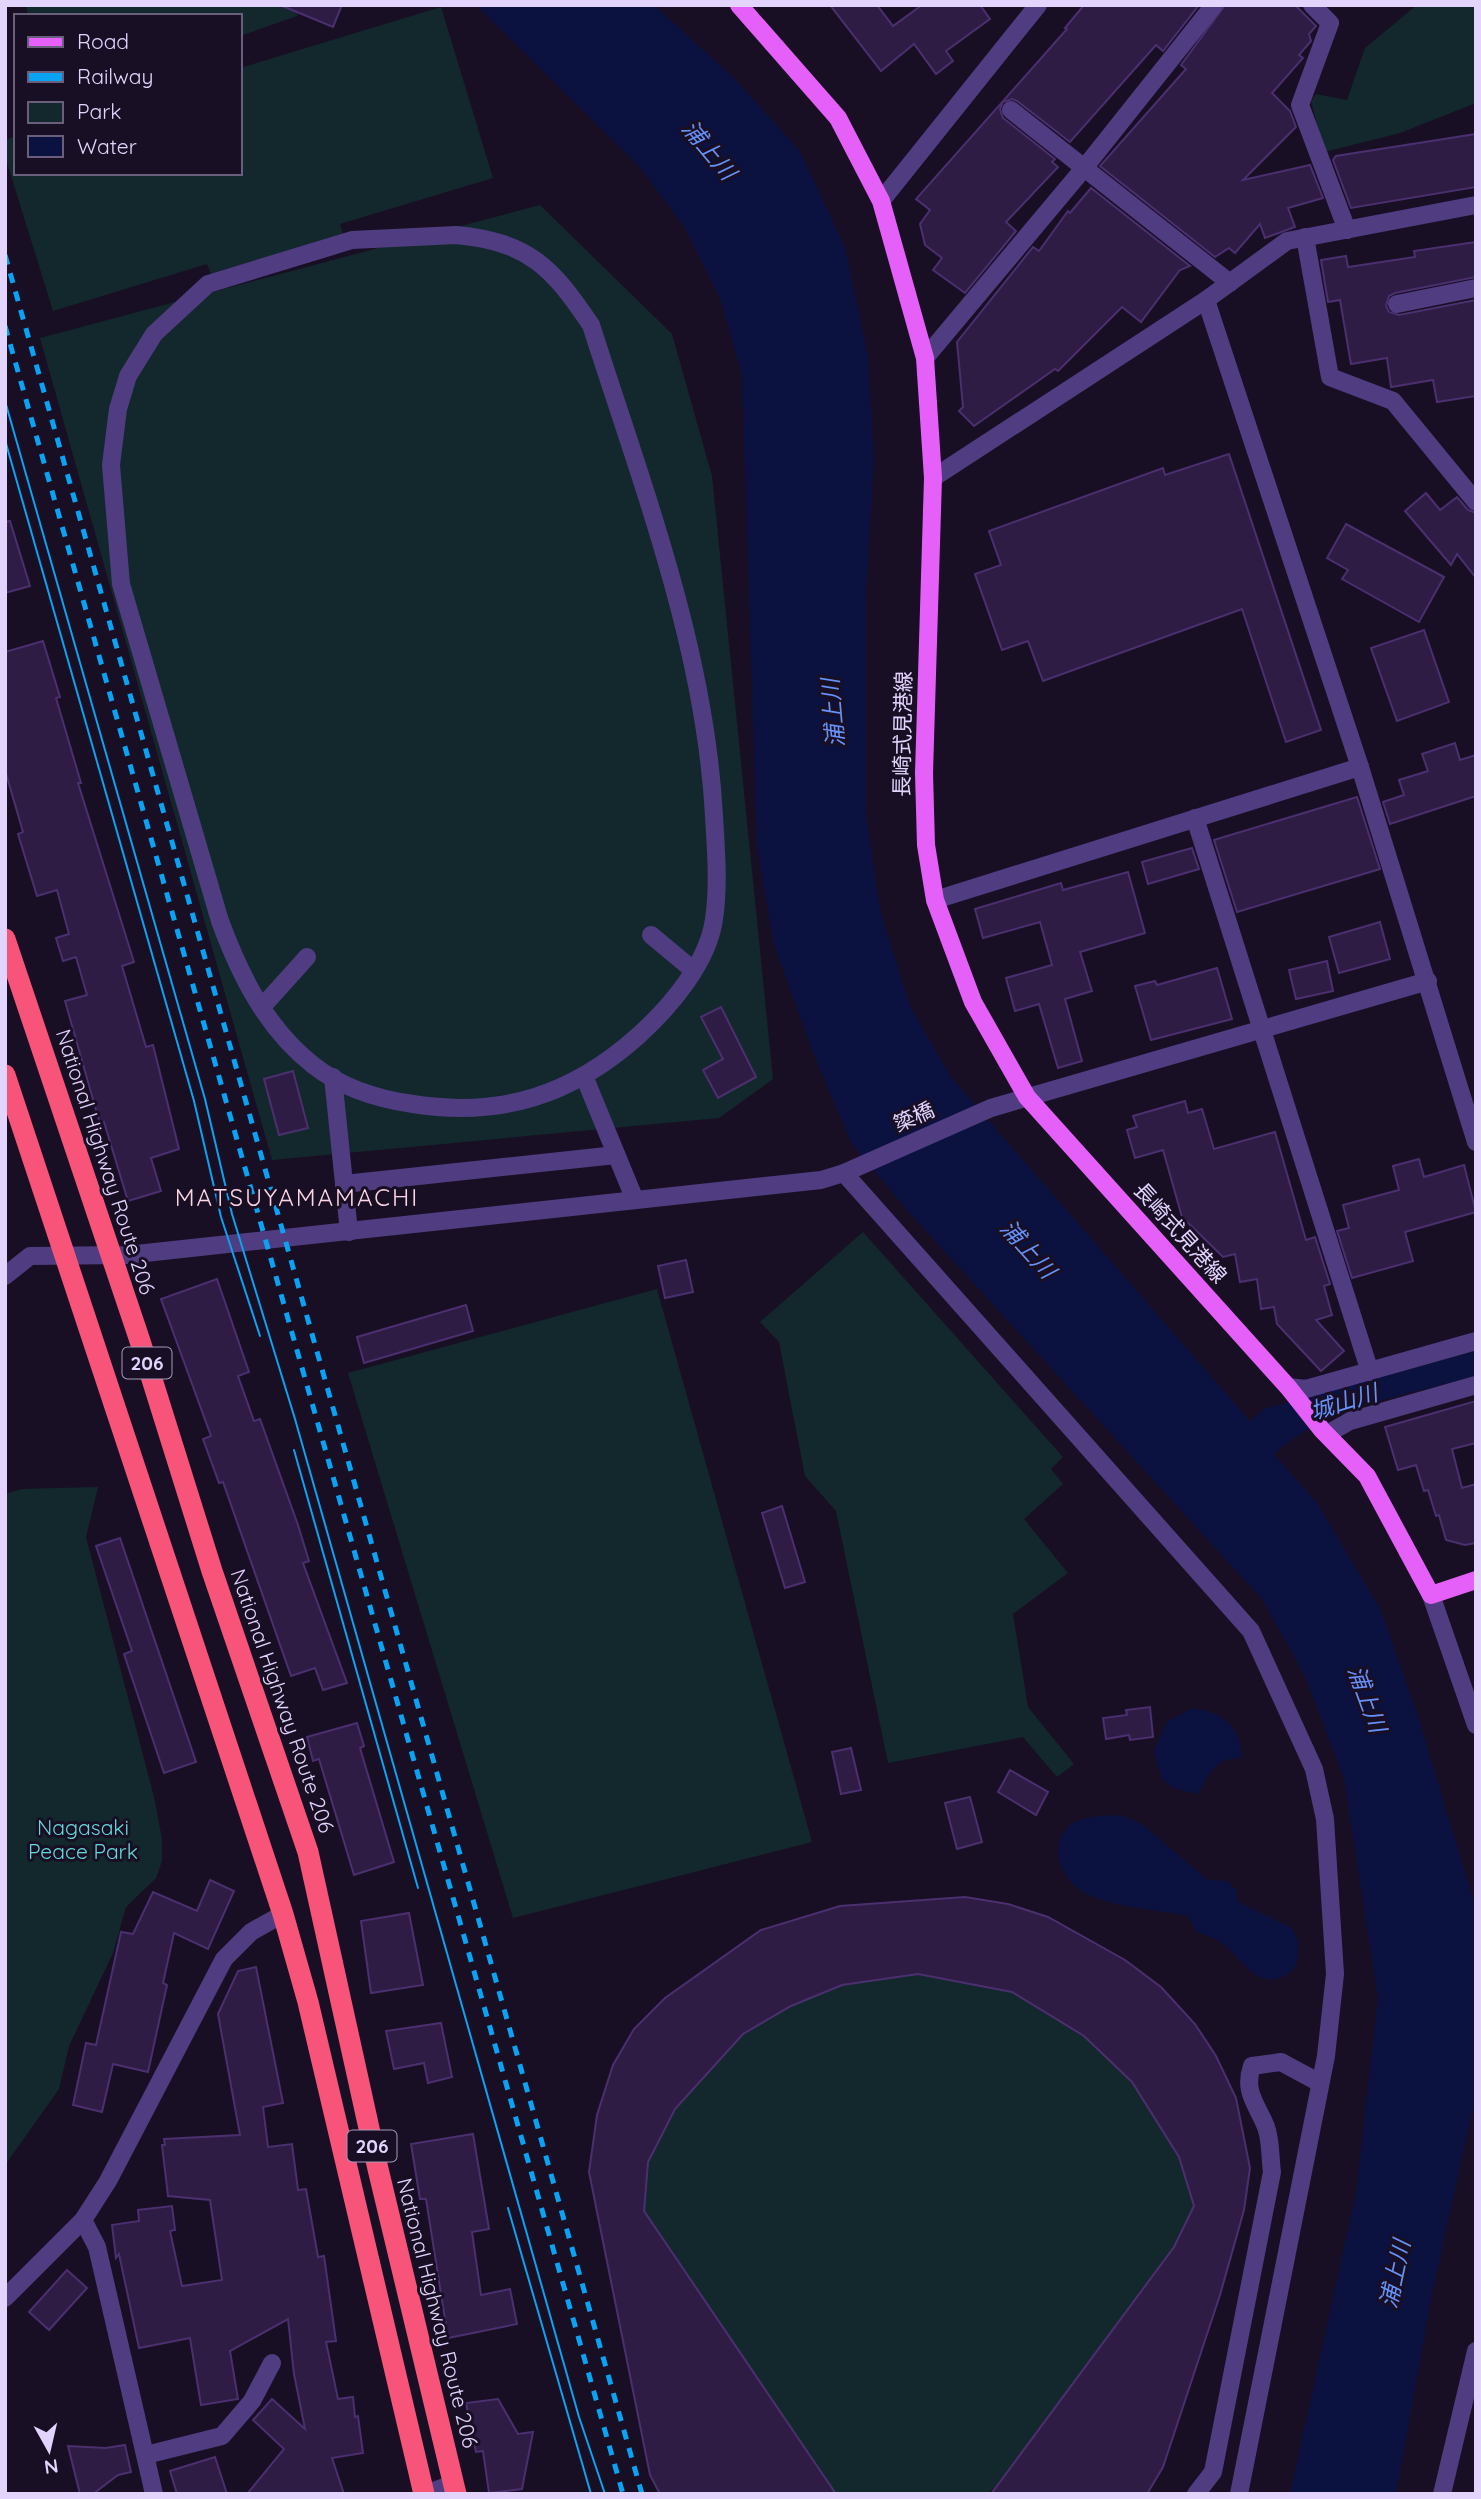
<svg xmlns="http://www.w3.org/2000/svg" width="1481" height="2499" font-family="Quicksand,'Noto Sans JP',sans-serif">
<rect width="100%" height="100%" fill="#180f24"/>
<!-- green -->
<g fill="#13282d">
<polygon points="26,5 300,5 297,16 240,36 240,16 28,16"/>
<polygon points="1417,5 1476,5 1476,103 1400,133 1324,152 1311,101 1316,94 1347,100 1365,48"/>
<polygon points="441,7 493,178 340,224 343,234 211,274 207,264 53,311 5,156 5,140 16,136 16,173 240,173 240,68"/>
<polygon points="540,205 672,334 712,476 773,1079 719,1118 272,1160 40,338"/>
<polygon points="863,1232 1063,1457 1051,1469 1063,1484 1024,1519 1068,1573 1013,1614 1028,1707 1074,1764 1057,1777 1023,1737 888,1763 836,1511 805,1476 779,1342 760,1322"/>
<polygon points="657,1289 812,1842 513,1918 348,1373"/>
<polygon points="98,1487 86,1537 154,1797 162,1839 162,1861 156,1878 126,1907 113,1953 69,2046 59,2089 5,2165 5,1494 22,1489"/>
<polygon points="918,1974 1012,1992 1084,2036 1132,2082 1179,2157 1194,2206 1174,2247 997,2486 986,2494 836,2494 644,2211 648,2162 675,2109 743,2034 791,2006 842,1985"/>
</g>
<!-- water -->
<g fill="#0c1240">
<path d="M476,5H654L734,78L800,151L845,248L868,356L874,460L866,595V815L880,910L910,1006L951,1077L1250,1421L1264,1409L1476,1351V1376C1409,1395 1326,1406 1274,1454L1317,1503L1381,1610L1418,1716L1476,1909V2094L1432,2294L1396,2494H1290L1356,2193L1378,1998L1344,1778L1305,1676L1262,1599L907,1210L851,1142L812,1050L774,944L757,847L742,375L720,298L685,228L639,166Z"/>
<path d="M1191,1709C1219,1708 1244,1728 1241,1758C1215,1758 1209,1774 1198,1794L1173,1788L1161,1778L1154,1750L1167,1722Z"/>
<path d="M1122,1815L1143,1825L1208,1880L1228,1881L1236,1890L1237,1901L1290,1927C1301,1938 1301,1957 1293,1970C1259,1999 1240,1953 1217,1940C1211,1936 1203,1935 1196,1931L1188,1916C1155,1909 1111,1908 1082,1891C1061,1878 1048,1845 1069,1826C1082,1815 1107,1816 1122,1815Z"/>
</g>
<!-- building -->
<g fill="#2e1c44" stroke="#4b2f6f" stroke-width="2">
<polygon points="280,5 342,5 333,27"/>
<polygon points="830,5 877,5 893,26 922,5 980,5 990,19 946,51 953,61 936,74 914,44 881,71"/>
<polygon points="1084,5 1199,5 1163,51 1156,45 1070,142 1017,101 1012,99 1003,102 1000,109 1003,118 1055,159 1052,162 1058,167 1006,222 1016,231 965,293 933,270 942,258 925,245 920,224 930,210 916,199 1067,29 1065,28"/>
<polygon points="1225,5 1295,5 1316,26 1309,34 1311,41 1299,55 1303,58 1272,93 1290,111 1296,127 1243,180 1310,165 1323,198 1288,208 1295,227 1265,238 1260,224 1235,253 1229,248 1215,257 1100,166 1186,69 1181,65"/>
<polygon points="1476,134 1476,187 1351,208 1333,160 1336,156"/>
<polygon points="1091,188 1190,266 1180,270 1141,322 1122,307 1058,371 1055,369 974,426 959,411 963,407 957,342 1033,247 1039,251 1068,211 1070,213"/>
<polygon points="1476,242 1476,277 1395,293 1389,296 1386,306 1389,312 1399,315 1476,300 1476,396 1437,402 1433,380 1391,387 1387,358 1351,364 1340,300 1328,302 1321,260 1346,256 1348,267 1415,257 1414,251"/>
<polygon points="1229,454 1321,730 1286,742 1242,609 1043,681 1028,641 1002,650 975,574 1001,565 989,531 1163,468 1165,475"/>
<polygon points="1426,493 1440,510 1457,497 1468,510 1476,513 1476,578 1457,554 1451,565 1405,511"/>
<polygon points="10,521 30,586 5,593 5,522"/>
<polygon points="1346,524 1444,577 1419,622 1342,579 1348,570 1327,558"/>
<polygon points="1424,630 1449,702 1397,721 1371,648"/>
<polygon points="43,641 60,697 56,698 81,783 78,783 134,962 122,966 146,1047 153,1045 179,1149 151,1158 161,1191 128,1201 104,1122 100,1124 65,1001 87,995 76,957 63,961 56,938 69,934 57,890 37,896 18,834 23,832 5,770 5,652"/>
<polygon points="1455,743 1460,760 1476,755 1476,796 1390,824 1383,802 1404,795 1399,780 1428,771 1422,754"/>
<polygon points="1357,797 1380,869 1237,912 1214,840"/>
<polygon points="1192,848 1199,869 1148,884 1142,862"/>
<polygon points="1128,872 1145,933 1080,952 1092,991 1065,999 1082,1061 1058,1068 1039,1004 1015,1011 1006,978 1052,965 1040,922 983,938 975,909 1061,883 1063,890"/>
<polygon points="1380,922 1390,959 1339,973 1329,937"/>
<polygon points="1327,961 1333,991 1296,999 1289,970"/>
<polygon points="1217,968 1232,1019 1151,1040 1135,986 1155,981 1157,985"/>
<polygon points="721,1007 756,1077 718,1098 703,1070 723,1059 701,1017"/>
<polygon points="293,1071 308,1128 279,1135 264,1079"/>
<polygon points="1185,1101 1188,1113 1202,1109 1214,1149 1275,1132 1306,1240 1315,1237 1330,1284 1324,1286 1332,1315 1316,1320 1344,1351 1321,1371 1277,1324 1274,1307 1261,1309 1257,1279 1240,1282 1235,1254 1223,1257 1182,1217 1163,1150 1135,1158 1127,1130 1137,1127 1133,1116"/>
<polygon points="1419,1159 1424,1177 1464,1165 1476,1212 1405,1232 1413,1261 1352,1278 1337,1231 1349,1228 1343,1205 1399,1190 1393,1166"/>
<polygon points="686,1260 693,1292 665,1298 658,1266"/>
<polygon points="217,1279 249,1372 238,1376 254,1421 260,1419 298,1525 309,1561 303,1563 347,1683 323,1690 315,1668 291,1676 223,1482 219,1483 203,1439 211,1436 161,1299"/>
<polygon points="466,1305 473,1331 364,1363 357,1337"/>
<polygon points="1476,1401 1476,1443 1452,1449 1462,1488 1476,1484 1476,1543 1465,1545 1446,1540 1439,1515 1436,1516 1428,1490 1424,1491 1416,1465 1398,1470 1385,1427"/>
<polygon points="782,1506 805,1582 785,1588 762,1513"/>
<polygon points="120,1538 196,1762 164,1773 124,1654 132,1651 96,1546"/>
<polygon points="1150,1707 1153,1737 1130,1740 1129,1735 1106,1739 1103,1718 1127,1715 1126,1710"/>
<polygon points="357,1723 364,1746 360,1748 394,1862 354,1875 319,1759 313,1761 307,1737"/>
<polygon points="851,1748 861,1790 841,1794 832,1752"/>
<polygon points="1010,1770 1048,1792 1036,1815 998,1792"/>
<polygon points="970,1797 982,1842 957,1849 945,1803"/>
<polygon points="210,1880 234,1891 208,1949 174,1933 163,1983 167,1985 148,2072 113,2064 102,2112 73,2105 86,2043 96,2045 121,1932 133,1934 153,1892 197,1911"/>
<polygon points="965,1897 1008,1904 1048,1917 1125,1960 1161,1987 1195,2024 1216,2056 1236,2098 1250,2168 1244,2210 1220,2295 1163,2467 1147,2494 991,2494 1174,2247 1194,2206 1179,2157 1132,2082 1084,2036 1012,1992 918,1974 842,1985 791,2006 743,2034 675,2109 648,2162 644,2211 836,2494 660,2494 650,2475 589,2172 597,2115 613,2065 634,2029 665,1998 761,1930 840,1906"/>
<polygon points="409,1913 423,1985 371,1993 361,1921"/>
<polygon points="256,1967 283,2103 263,2107 268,2147 292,2144 298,2190 306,2189 318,2257 324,2256 336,2341 326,2342 338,2399 353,2397 355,2417 358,2416 363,2453 332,2458 344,2494 247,2494 284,2449 253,2420 272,2399 305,2429 294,2374 288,2319 230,2351 238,2399 201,2405 190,2338 139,2348 119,2254 116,2258 112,2225 139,2221 138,2210 172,2206 175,2230 170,2231 182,2286 222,2280 210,2200 168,2196 162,2145 165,2145 164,2139 240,2135 218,2014 238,1971"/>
<polygon points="441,2023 452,2077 428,2083 424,2063 394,2069 386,2031"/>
<polygon points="473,2134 489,2229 472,2232 481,2295 510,2289 517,2324 448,2338 426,2199 420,2199 411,2144"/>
<polygon points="67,2270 87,2288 49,2330 29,2312"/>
<polygon points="498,2399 518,2434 533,2432 522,2489 489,2493 483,2451 476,2452 466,2403"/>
<polygon points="125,2445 131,2472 118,2475 93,2494 80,2494 68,2446 106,2448"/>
<polygon points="215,2457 227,2494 177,2494 170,2471"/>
</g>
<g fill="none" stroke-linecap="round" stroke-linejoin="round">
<!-- minor -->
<g stroke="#503c81" stroke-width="18">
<polyline points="1312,5 1330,23 1300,105 1347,230"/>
<polyline points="1011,110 1230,283"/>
<polyline points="881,201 1038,5"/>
<path d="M456,235C529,242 552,267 591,325C642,485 705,647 714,816C716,850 719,886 714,919C708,963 670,1007 638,1036C572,1095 501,1118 413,1104C377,1099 342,1088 313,1065C266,1028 240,975 220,921L121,584L111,465L118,409L128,376L154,334L208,284L352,240Z"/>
<polyline points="1305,237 1330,377 1393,401 1476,502"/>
<polyline points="1206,300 1360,767 1476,1142"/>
<polyline points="1397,304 1476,288"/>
<polyline points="925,358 1085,167 1214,5"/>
<polyline points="933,478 1206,300 1287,241 1476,205"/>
<polyline points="1195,818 1370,1372"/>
<polyline points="935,900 1360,767"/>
<polyline points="651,935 693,970"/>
<polyline points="262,1007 307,957"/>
<polyline points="584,1076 635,1200"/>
<polyline points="333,1077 349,1232"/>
<polyline points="844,1173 1251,1631 1314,1769 1325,1819 1335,1974 1326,2056 1239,2494"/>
<polyline points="344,1184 616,1155"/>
<polyline points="5,1276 30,1256 127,1255 821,1180 844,1173 991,1108 1428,981"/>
<polyline points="1288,1387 1306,1389 1476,1341"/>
<polyline points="1327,1434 1350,1421 1476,1385"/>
<polyline points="1431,1595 1476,1725"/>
<polyline points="83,2220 97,2247 154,2494"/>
<polyline points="5,2298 83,2220 108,2181 224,1959 251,1932 283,1914"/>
<polyline points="146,2455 222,2436 252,2401 272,2363"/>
<polyline points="425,2494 453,2484"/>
<path d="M1196,2494L1213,2472L1272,2172C1270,2158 1271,2140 1266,2127C1257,2104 1243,2092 1252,2066L1281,2062L1320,2083"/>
<polyline points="1442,2494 1476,2351"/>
</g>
<!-- major -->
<polyline stroke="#e560f8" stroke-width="18" points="739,5 838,118 881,201 925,358 933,478 924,773 926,845 935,900 973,1002 1027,1097 1288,1387 1322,1430 1367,1476 1431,1595 1476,1580"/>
<!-- highway -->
<g stroke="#f8547a" stroke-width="21">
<polyline points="5,939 140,1341 212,1571 308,1852 378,2169 456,2494"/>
<polyline points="5,1075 283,1914 308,2002 424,2494"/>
</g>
<!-- tram -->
<g stroke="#0aa2f3" stroke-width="2">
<polyline points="5,401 205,1099 232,1214 295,1419 579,2417 605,2494"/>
<polyline points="5,440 194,1101 221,1217 260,1336"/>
<polyline points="294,1450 418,1888"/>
<polyline points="508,2208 591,2494"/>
</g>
<!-- rail -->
<g stroke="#0aa2f3" stroke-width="5" stroke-dasharray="10 9" stroke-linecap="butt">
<polyline points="5,255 642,2494"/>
<polyline points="5,326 623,2494"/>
</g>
</g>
<g text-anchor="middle" stroke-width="6" stroke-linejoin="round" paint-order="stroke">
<!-- shield labels -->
<g fill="#180f24" stroke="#a699bc" stroke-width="2">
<rect x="122.5" y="1347.5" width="49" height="31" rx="5"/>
<rect x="347.5" y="2130.5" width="49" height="31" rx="5"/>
</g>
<g font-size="19" font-weight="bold" fill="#e3d4fd">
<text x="147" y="1370">206</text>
<text x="372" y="2153">206</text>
</g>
<!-- street labels -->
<g font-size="21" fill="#e3d4fd" stroke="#180f24">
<text transform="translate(903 734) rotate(-89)" y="7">長崎式見港線</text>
<text transform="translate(914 1117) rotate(-24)" y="7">簗橋</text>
<text transform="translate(105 1162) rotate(72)" y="7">National Highway Route 206</text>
<text transform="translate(1180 1233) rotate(48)" y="7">長崎式見港線</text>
<text transform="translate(282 1701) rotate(71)" y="7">National Highway Route 206</text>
<text transform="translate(437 2313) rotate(76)" y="7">National Highway Route 206</text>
</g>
<!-- park labels -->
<g font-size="21" fill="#63dada" stroke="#180f24">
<text x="83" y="1835">Nagasaki<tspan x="83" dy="24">Peace Park</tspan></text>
</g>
<!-- water labels -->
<g font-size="23" font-style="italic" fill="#6691f9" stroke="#180f24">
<text transform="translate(709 150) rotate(50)" y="8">浦上川</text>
<text transform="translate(833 713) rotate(-95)" y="8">浦上川</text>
<text transform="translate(1028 1249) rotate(48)" y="8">浦上川</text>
<text transform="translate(1344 1402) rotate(-17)" y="8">城山川</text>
<text transform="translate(1367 1699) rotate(70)" y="8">浦上川</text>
<text transform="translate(1395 2274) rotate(-78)" y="8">浦上川</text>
</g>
<!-- quarter labels -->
<g font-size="24" letter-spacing="2" fill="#fdd6e5" stroke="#180f24">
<text x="297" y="1206">MATSUYAMAMACHI</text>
</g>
</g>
<!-- border -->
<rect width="1481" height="2499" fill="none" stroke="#e3d4fd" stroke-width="14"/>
<!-- legend -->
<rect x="14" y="14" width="228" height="161" fill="#180f24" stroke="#695e7b" stroke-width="2"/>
<rect x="28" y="37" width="35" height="10" fill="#e560f8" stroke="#695e7b" stroke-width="2"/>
<text x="77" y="49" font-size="21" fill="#e3d4fd">Road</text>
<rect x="28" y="72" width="35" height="10" fill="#0aa2f3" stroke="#695e7b" stroke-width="2"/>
<text x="77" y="84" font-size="21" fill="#e3d4fd">Railway</text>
<rect x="28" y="102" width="35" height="21" fill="#13282d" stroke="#695e7b" stroke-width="2"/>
<text x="77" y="119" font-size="21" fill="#e3d4fd">Park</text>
<rect x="28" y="136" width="35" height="21" fill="#0c1240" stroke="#695e7b" stroke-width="2"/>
<text x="77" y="154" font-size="21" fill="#e3d4fd">Water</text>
<!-- north arrow -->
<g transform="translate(49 2450) rotate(172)" stroke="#180f24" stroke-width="5" paint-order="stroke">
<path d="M0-5L12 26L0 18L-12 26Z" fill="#e3d4fd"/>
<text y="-10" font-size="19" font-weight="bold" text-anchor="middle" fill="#e3d4fd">N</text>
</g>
</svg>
